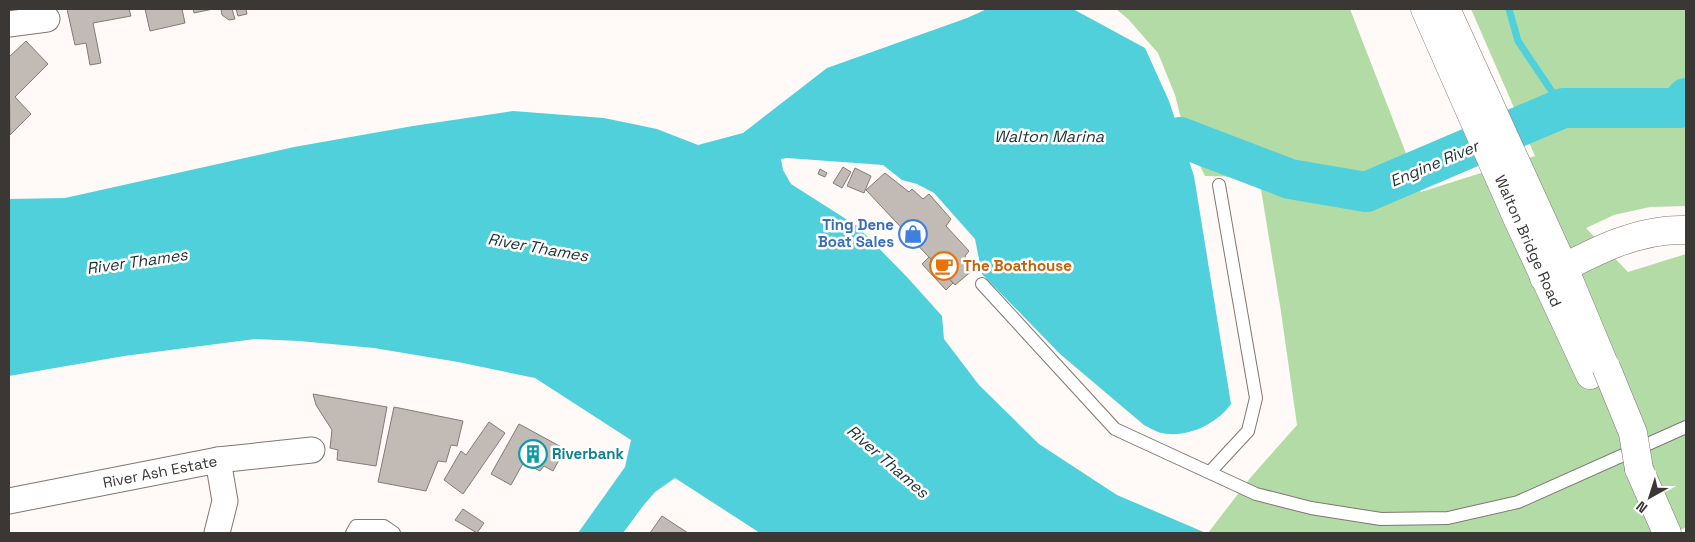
<svg xmlns="http://www.w3.org/2000/svg" width="1695" height="542" font-family="'Space Grotesk',sans-serif">
<rect width="100%" height="100%" fill="#fffaf7"/>
<!-- green -->
<polygon fill="#b3dba5" points="1116,9 1350,9 1421,192 1535,156 1471,9 1686,9 1686,206 1650,207 1614,215 1586,228 1628,272 1686,254 1686,527 1676,533 1208,533 1251,477 1297,425 1281,312 1259,177 1205,176 1186,138 1175,95 1158,53 1128,19"/>
<!-- water -->
<path fill="#50d0db" d="M987,9H1073L1145,48L1169,101L1194,176L1231,404C1216,425 1184,440 1158,432C1153,430 1148,427 1144,425L1060,354L982,274L975,239L934,193L917,184L902,180L883,165L787,158L781,159L783,170L791,184L857,226L907,277L942,316L944,339L979,385L1039,444L1117,495L1206,533H760L675,478L655,492L643,506L623,533H578L625,467L631,440L535,378L458,362L374,348L299,341L255,339L124,356L9,376V199L65,198L294,147L413,126L513,111L604,118L657,129L698,145L743,133L827,68L967,18Z"/>
<g fill="none" stroke-linecap="round" stroke-linejoin="round">
<!-- stream -->
<polyline stroke="#50d0db" stroke-width="7" points="1509,9 1518,41 1563,108"/>
<!-- river -->
<polyline stroke="#50d0db" stroke-width="40" points="1180,137 1290,179 1366,192 1563,108 1680,108 1686,98"/>
</g>
<!-- building -->
<g fill="#c2bab5" stroke="#827b76">
<polygon points="67,9 129,9 131,16 93,23 101,63 90,65 86,43 75,45"/>
<polygon points="145,9 182,9 185,23 150,31"/>
<polygon points="193,9 213,9 194,13"/>
<polygon points="221,9 232,9 235,19 229,20 222,15"/>
<polygon points="236,9 246,9 247,14 238,16"/>
<polygon points="26,41 48,64 15,97 31,114 10,135 9,57"/>
<polygon points="843,167 851,172 842,188 833,183"/>
<polygon points="855,168 871,176 864,193 847,186"/>
<polygon points="820,169 827,173 825,177 818,174"/>
<polygon points="885,173 909,192 912,189 923,199 929,194 951,219 946,226 969,251 965,256 973,270 955,285 866,190"/>
<polygon points="929,257 953,283 946,290 922,264"/>
<polygon points="313,394 387,407 376,466 337,460 338,450 330,448 332,430 316,405"/>
<polygon points="394,407 463,421 457,446 451,445 446,462 438,461 426,491 378,482"/>
<polygon points="489,422 505,433 463,494 444,480 461,451 466,455"/>
<polygon points="519,424 565,449 553,471 544,466 540,471 530,466 532,461 526,458 511,485 491,474"/>
<polygon points="463,509 484,523 477,533 455,520"/>
<polygon points="662,516 688,533 650,533"/>
</g>
<g fill="none" stroke-linecap="round" stroke-linejoin="round">
<defs>
<g id="service">
<polyline points="982,284 1115,429 1256,494 1311,508 1381,519 1448,518 1518,502 1686,427"/>
<polyline points="1210,472 1248,431 1256,398 1219,185"/>
<polyline points="352,533 356,526 384,526 394,533"/>
</g>
<g id="minor">
<polyline points="9,24 47,19"/>
<polyline points="9,501 218,460 312,450"/>
<polyline points="217,533 225,501 218,460"/>
</g>
<path id="tertiary" d="M1544,278C1588,255 1635,228 1686,230"/>
<g id="primary">
<polyline points="1425,9 1518,220 1590,375"/>
<polyline points="1446,9 1564,268 1604,364"/>
<polyline points="1639,469 1667,533"/>
</g>
</defs>
<!-- service casing -->
<use href="#service" stroke="#7f7773" stroke-width="14"/>
<!-- minor casing -->
<use href="#minor" stroke="#7f7773" stroke-width="27"/>
<!-- tertiary casing -->
<use href="#tertiary" stroke="#7f7773" stroke-width="29"/>
<!-- primary casing -->
<use href="#primary" stroke="#7f7773" stroke-width="29"/>
<!-- service -->
<use href="#service" stroke="#fff" stroke-width="12"/>
<!-- minor -->
<use href="#minor" stroke="#fff" stroke-width="25"/>
<!-- tertiary -->
<use href="#tertiary" stroke="#fff" stroke-width="28"/>
<!-- primary -->
<use href="#primary" stroke="#fff" stroke-width="28"/>
<defs>
<polyline id="primary-bridge" points="1606,367 1633,433 1639,469"/>
</defs>
<!-- primary-bridge casing -->
<use href="#primary-bridge" stroke="#7f7773" stroke-width="29" stroke-linecap="butt"/>
<!-- primary-bridge -->
<use href="#primary-bridge" stroke="#fff" stroke-width="28"/>
</g>
<!-- icons -->
<defs>
<symbol id="shop-ring" viewBox="-11 -11 22 22"><circle r="9.5" fill="#fff" stroke="#3f7fe0" stroke-width="1.5"/><path d="M-5-2.5h2.3a2.7 3.5 0 0 1 5.4 0H5L5.5 6h-11ZM-1.5-2.5h3a1.5 2.3 0 0 0-3 0Z" fill="#3f7fe0"/></symbol>
<symbol id="cafe-ring" viewBox="-11 -11 22 22"><circle r="9.5" fill="#fff" stroke="#e8710a" stroke-width="1.5"/><path d="M-5.5-4.5H6V0H3Q3 3.5 0 3.5H-2.5Q-5.5 3.5-5.5 0ZM3-3.2v2h1.7v-2ZM-6 4.5H4V6H-6Z" fill="#e8710a"/></symbol>
<symbol id="building-ring" viewBox="-11 -11 22 22"><circle r="9.5" fill="#fff" stroke="#0f9aa8" stroke-width="1.5"/><path d="M-4-6H4V6H1V3H-1V6H-4ZM-2.5-4.3h1.7v1.8h-1.7ZM.8-4.3h1.7v1.8H.8ZM-2.5-1h1.7V.8h-1.7ZM.8-1h1.7V.8H.8Z" fill="#0f9aa8"/></symbol>
</defs>
<g fill-rule="evenodd">
<use href="#shop-ring" x="897" y="218" width="32" height="32"/>
<use href="#cafe-ring" x="928" y="250" width="32" height="32"/>
<use href="#building-ring" x="517" y="438" width="32" height="32"/>
</g>
<g text-anchor="middle" stroke-width="5" stroke-linejoin="round" paint-order="stroke">
<!-- shop labels -->
<g font-size="15" font-weight="bold" fill="#366cbe" stroke="#fff" text-anchor="end">
<text x="894" y="230">Ting Dene<tspan x="894" dy="17">Boat Sales</tspan></text>
</g>
<!-- street labels -->
<g font-size="15" fill="#3a3735" stroke="#fff">
<text transform="translate(1528 241) rotate(66)" y="5">Walton Bridge Road</text>
<text transform="translate(160 472) rotate(-11)" y="5">River Ash Estate</text>
</g>
<!-- food labels -->
<g font-size="15" font-weight="bold" fill="#c56008" stroke="#fff" text-anchor="start">
<text x="963" y="271">The Boathouse</text>
</g>
<!-- culture labels -->
<g font-size="15" font-weight="bold" fill="#0d838f" stroke="#fff" text-anchor="start">
<text x="552" y="459">Riverbank</text>
</g>
<!-- water labels -->
<g font-size="16" font-style="italic" fill="#1a3032" stroke="#fff">
<text x="1049" y="142">Walton Marina</text>
<text transform="translate(1434 163) rotate(-23)" y="6">Engine River</text>
<text transform="translate(538 247) rotate(10)" y="6">River Thames</text>
<text transform="translate(137 261) rotate(-8)" y="6">River Thames</text>
<text transform="translate(888 461) rotate(41)" y="6">River Thames</text>
</g>
</g>
<!-- border -->
<rect width="1695" height="542" fill="none" stroke="#3a3735" stroke-width="20"/>
<!-- north arrow -->
<g transform="translate(1650 497) rotate(219)" stroke="#ffffff" stroke-width="4" paint-order="stroke">
<path d="M0-4L9 19L0 12L-9 19Z" fill="#3a3735"/>
<text y="-8" font-size="14" font-weight="bold" text-anchor="middle" fill="#3a3735">N</text>
</g>
</svg>
